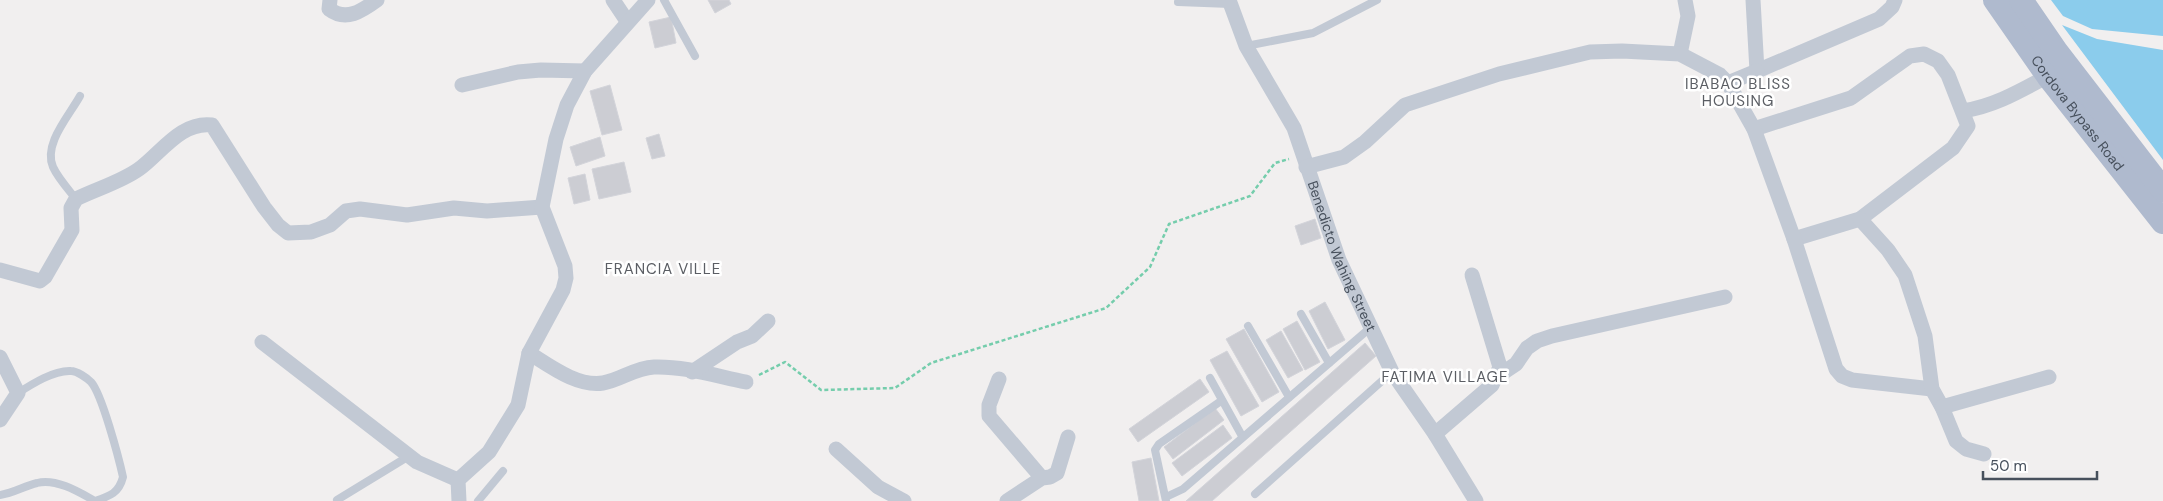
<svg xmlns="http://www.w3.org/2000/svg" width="2163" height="501" font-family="'DM Sans',sans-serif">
<rect width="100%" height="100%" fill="#f1efef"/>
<!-- water -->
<g fill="#8bccec">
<polygon points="2051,0 2163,0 2163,36 2092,29 2063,16"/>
<polygon points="2062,25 2097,39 2163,50 2163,160"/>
</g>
<!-- building -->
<g fill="#cccdd3" stroke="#d3d4da">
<polygon points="708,0 729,0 731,4 715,13"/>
<polygon points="671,17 676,43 655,48 649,22"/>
<polygon points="610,85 622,130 602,135 590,91"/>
<polygon points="659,134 665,156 652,159 646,138"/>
<polygon points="600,137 605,156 576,166 570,147"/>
<polygon points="624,162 631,192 599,199 592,169"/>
<polygon points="585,174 590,200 574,204 568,178"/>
<polygon points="1315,219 1321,238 1301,245 1295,226"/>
<polygon points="1325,302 1345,340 1328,349 1309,311"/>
<polygon points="1297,321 1320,362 1305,370 1283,329"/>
<polygon points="1244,329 1279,392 1262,402 1226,339"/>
<polygon points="1281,331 1303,370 1288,378 1266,340"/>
<polygon points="1365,343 1376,356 1212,501 1186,501"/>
<polygon points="1227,351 1259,406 1241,416 1210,360"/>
<polygon points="1200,379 1209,392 1138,442 1129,429"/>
<polygon points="1215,408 1224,420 1173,459 1164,447"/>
<polygon points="1223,425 1232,438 1182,476 1172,463"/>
<polygon points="1151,458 1159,501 1139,501 1132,462"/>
</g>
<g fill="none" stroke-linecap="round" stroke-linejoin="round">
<!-- path -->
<polyline stroke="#75cdac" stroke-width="2.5" stroke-dasharray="4 2.5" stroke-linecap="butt" points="759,375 785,362 821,390 895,388 931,363 1106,308 1150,267 1169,224 1250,196 1275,163 1289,159"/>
<!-- service -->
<g stroke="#c2c9d4" stroke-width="8">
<polyline points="664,0 695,56"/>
<polyline points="1178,2 1230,4"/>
<polyline points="1246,46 1313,33 1377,0"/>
<path d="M76,199C68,189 58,178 53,167C43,144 69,116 80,96"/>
<polyline points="1301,314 1329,363"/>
<polyline points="1248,326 1289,397"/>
<polyline points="1210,378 1242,436"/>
<polyline points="1255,494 1392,372"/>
<path d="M0,495C14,493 24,486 37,483C56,478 79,492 95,501C110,496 119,493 123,477C119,459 102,394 91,382C87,378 77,371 71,371C54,370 32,384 18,393"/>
<polyline points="1166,497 1183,489 1370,328"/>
<polyline points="337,500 409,456"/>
<polyline points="478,501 503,471"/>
<polyline points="1166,501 1155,450 1159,444 1221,401"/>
</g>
<!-- minor -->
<g stroke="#c2c9d4" stroke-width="15">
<path d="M330,0L329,9C346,22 362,11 377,0"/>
<polyline points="613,0 627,21"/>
<path id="s1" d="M1229,0L1246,46L1294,128L1339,260L1392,372L1435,434L1476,501"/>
<polyline points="1753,0 1757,71 1879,19 1892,7 1895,0"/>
<polyline points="1680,54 1688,16 1685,0"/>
<polyline points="1728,83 1757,71"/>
<polyline points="462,85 518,72 541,70 585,71"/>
<path d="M1963,111C1995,106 2020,91 2048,76"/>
<polyline points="1754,129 1851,98 1910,56 1924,54 1938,61 1948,75 1968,126 1953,148 1860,219 1794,239"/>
<polyline points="1306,167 1344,157 1365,142 1405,105 1499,74 1590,52 1622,51 1680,54 1720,75 1728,83 1754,129 1794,239 1836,369 1842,376 1852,380 1932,389"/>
<polyline points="1860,219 1888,250 1905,275 1925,336 1932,389 1942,407 1956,441 1966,449 1984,454"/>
<path d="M0,270L40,281L45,277L72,230L71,208L76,199C96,189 121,182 139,169C161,153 181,121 212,125L264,207L278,225L288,233L311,232L330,225L346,211L360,209L407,215L454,208L487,211L542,207"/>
<polyline points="262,342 417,462 458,480"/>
<path d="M529,353C550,366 577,387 603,383C621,380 634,368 654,367C684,366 716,376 746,382"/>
<polyline points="0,357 18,393 0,420"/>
<polyline points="692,372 737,342 752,336 768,321"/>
<polyline points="1498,376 1516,364 1527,348 1537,341 1552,336 1725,297"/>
<polyline points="999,379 989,405 989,416 1042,478"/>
<polyline points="1942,407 2049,377"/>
<polyline points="1435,434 1492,385 1500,367 1472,275"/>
<polyline points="836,449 878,487 904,501"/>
<polyline points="459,501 458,480 489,452 518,405 529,353 563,290 566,278 565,266 542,207 556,139 567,105 585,71 648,0"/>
<polyline points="1007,501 1042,478 1050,477 1057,473 1068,437"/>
</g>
<!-- primary -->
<g stroke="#afbace" stroke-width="24">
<path id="s2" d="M1995,0L2048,76L2163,222"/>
<polyline points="2021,0 2056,51 2163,190"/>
</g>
</g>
<g text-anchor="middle" stroke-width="5" stroke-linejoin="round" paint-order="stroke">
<!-- street labels -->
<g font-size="14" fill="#47505c" stroke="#fff">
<text dy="5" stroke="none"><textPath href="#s2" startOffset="140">Cordova Bypass Road</textPath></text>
<text dy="5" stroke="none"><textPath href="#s1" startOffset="281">Benedicto Wahing Street</textPath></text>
</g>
<!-- neighbourhood labels -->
<g font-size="15" letter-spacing="1" fill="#5b5e64" stroke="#fff">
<text x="1738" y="89">IBABAO BLISS<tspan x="1738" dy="17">HOUSING</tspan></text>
<text x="663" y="274">FRANCIA VILLE</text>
<text x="1445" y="382">FATIMA VILLAGE</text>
</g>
</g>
<!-- scale -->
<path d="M1983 471v8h114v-8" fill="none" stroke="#47505c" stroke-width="2.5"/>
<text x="1990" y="471" font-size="15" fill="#47505c" stroke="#ffffff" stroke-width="4" paint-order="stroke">50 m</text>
</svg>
